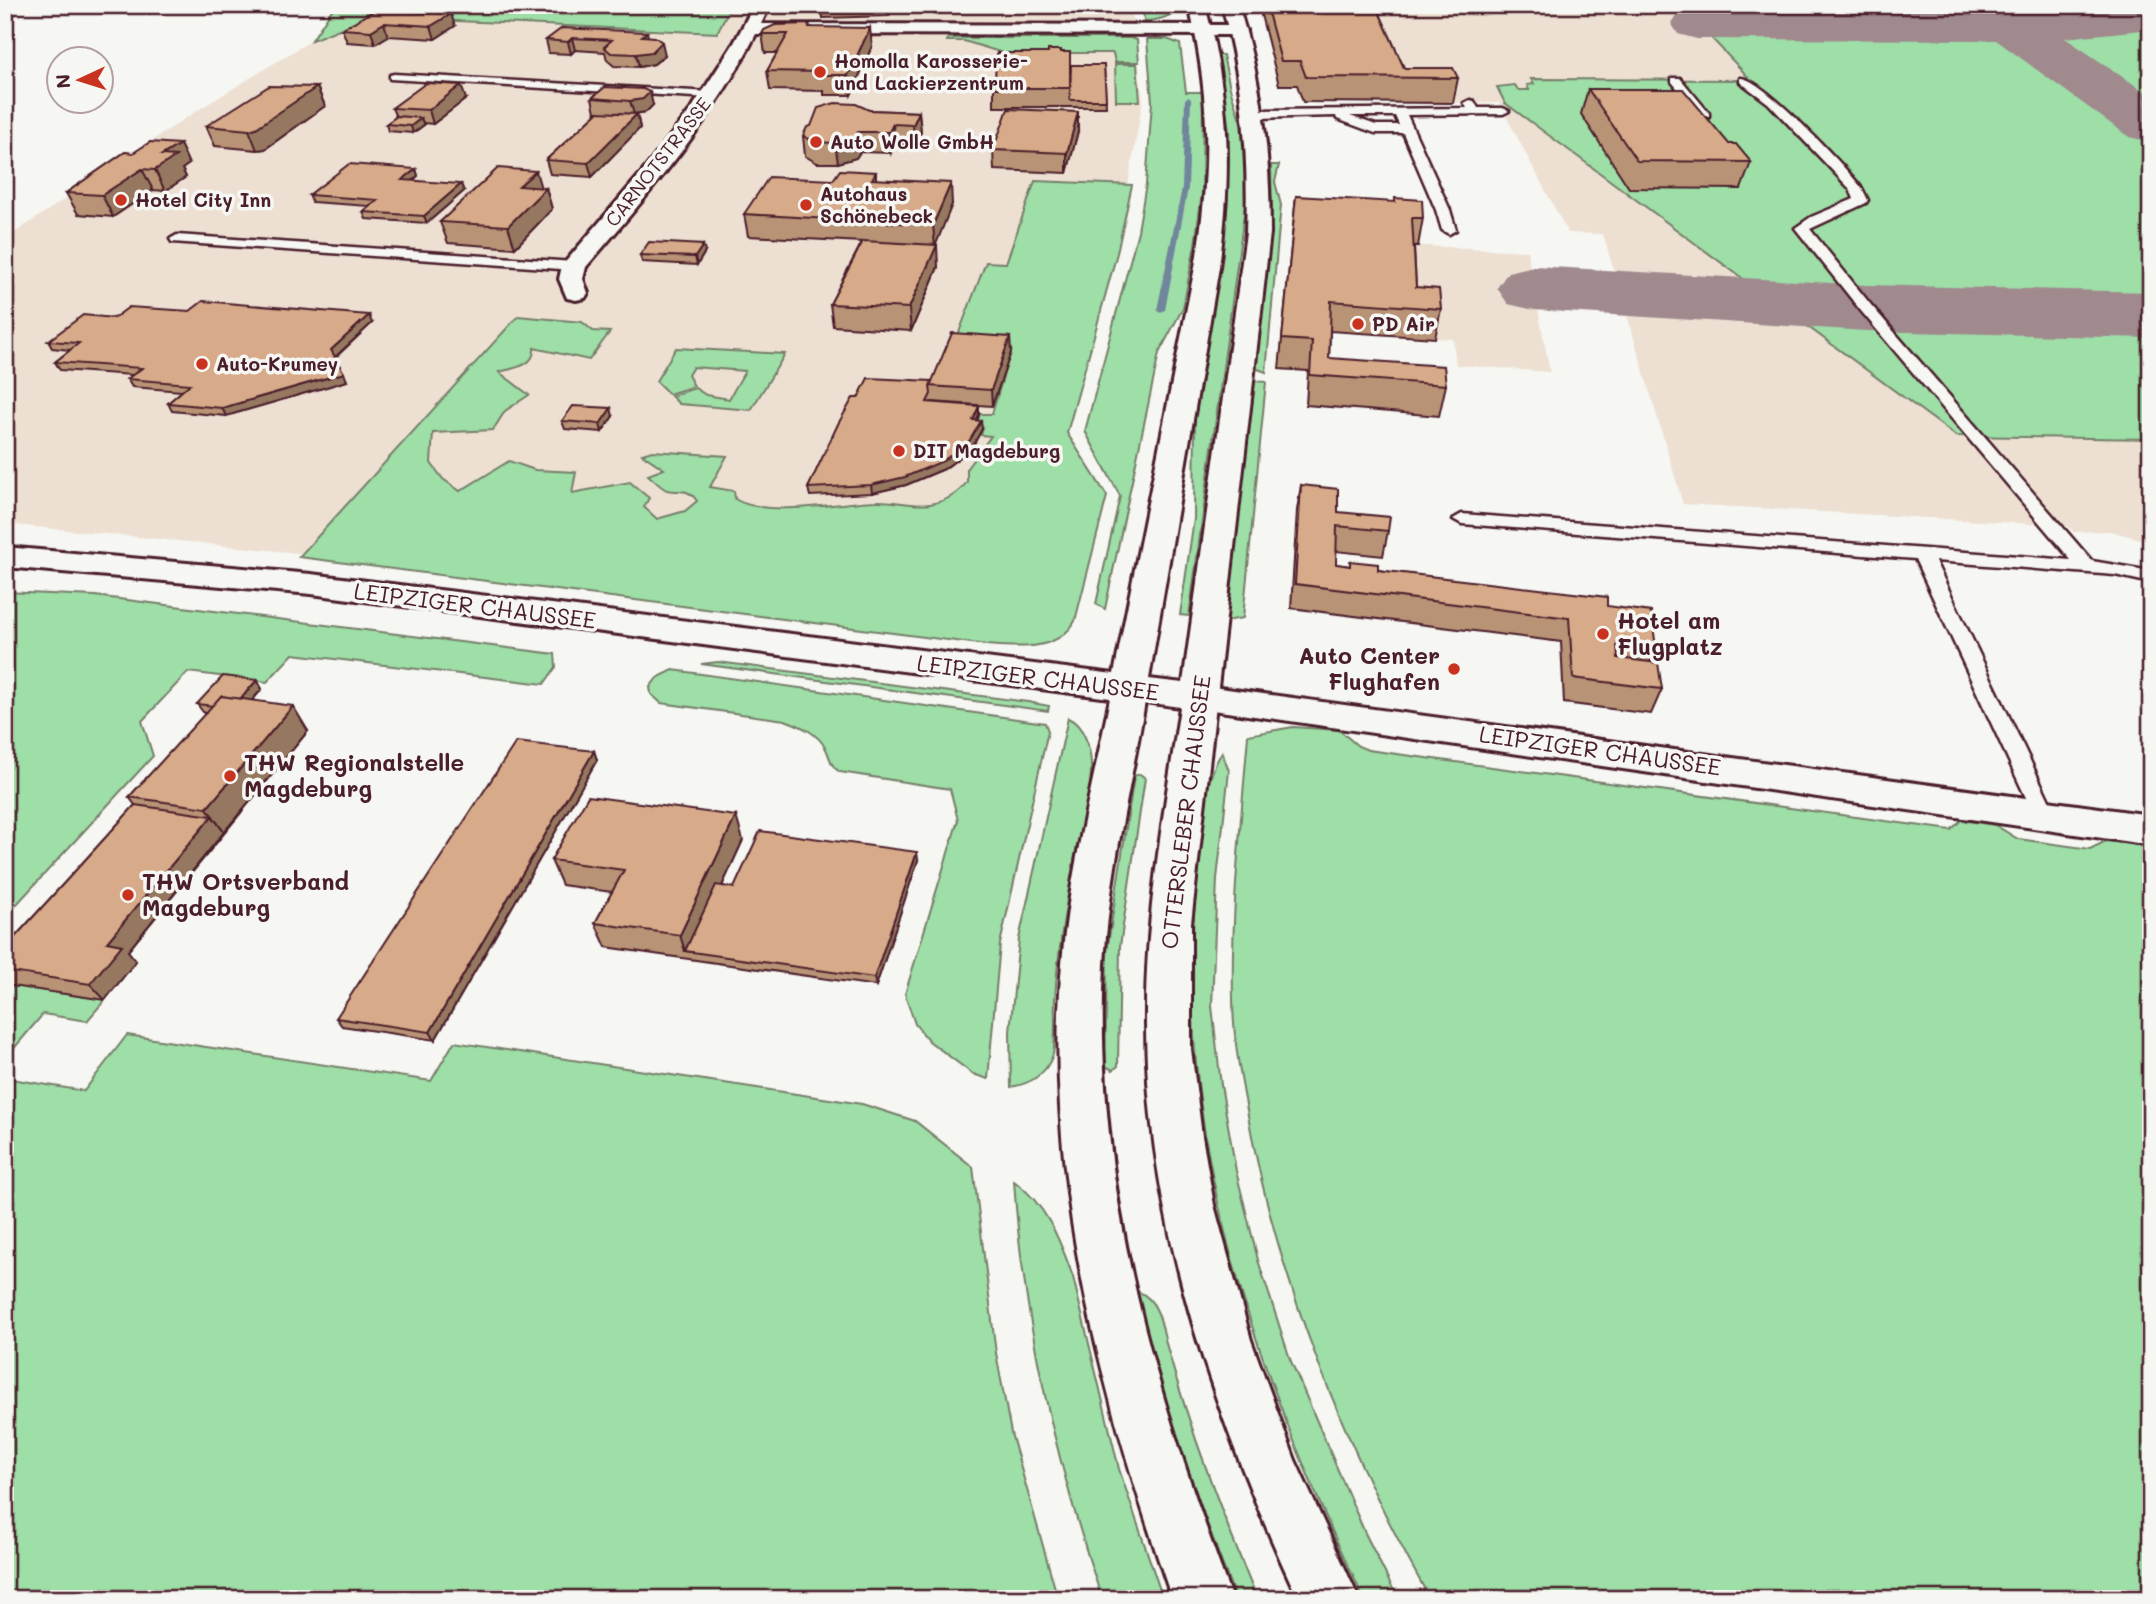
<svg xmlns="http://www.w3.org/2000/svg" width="2156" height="1604" font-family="Mali,sans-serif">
<rect width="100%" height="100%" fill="#f6f6f2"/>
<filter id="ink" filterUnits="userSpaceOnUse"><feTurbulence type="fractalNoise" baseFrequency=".0143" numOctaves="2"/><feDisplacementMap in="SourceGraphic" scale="14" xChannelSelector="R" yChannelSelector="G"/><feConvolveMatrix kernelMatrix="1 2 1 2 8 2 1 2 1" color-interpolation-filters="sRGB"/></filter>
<g filter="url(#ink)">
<!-- built -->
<g fill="#ede0d2">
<polygon points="731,5 1131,5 1143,100 1117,247 1057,435 1101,497 309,554 5,524 5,239 198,110 312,40 369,17 716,33"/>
<polygon points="1258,5 2151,5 2151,542 2110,531 2074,532 2068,526 1683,504 1603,234 1568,233 1499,103 1303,102 1297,85 1279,85"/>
<polygon points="1407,245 1527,251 1550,372 1456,365 1453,339 1435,338 1410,316"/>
</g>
<!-- green -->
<g fill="#9edea7" stroke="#747e69" stroke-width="2">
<polygon points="335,5 731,5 717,33 369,17 312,40"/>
<path d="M1142,5H1187L1188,11C1174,11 1163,21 1147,21L1144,20Z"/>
<polygon points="1681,5 1762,5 1775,18 1693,18"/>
<polygon points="1791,5 1961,5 1972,13 1963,17 1942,19 1806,18"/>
<polygon points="2004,5 2151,5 2151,106 2040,30 2054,28 2044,21 2024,19"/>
<polygon points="1702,28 1965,30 1989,32 2008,39 2151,143 2151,439 1956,436 1505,103 1497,87 1515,85 1518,90 1529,90 1527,85 1534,84 1531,79 1751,80"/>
<polygon points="948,38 1130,38 1137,40 1139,62 1115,62 1113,53 1003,53 964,41 947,41"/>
<polygon points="1147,39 1167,39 1180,44 1186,92 1203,92 1202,193 1195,245 1183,308 1159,353 1105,609 1096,604 1120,496 1085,431 1138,231 1146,184 1152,102"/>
<polygon points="1217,55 1223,55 1230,88 1244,132 1246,200 1189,616 1180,615 1194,519 1195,418 1223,249 1228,198 1229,131"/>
<polygon points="1115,64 1137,64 1140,101 1116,101"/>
<polygon points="1271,165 1279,165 1275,182 1281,205 1266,372 1255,368 1272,211"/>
<path d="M1035,181L1132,185L1117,253L1067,433L1107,496L1075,621C1058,652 1017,647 987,645L299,557L518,316L582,322L593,331L610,332L589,360L534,348C535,366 515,368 499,372L529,395L505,411L493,430L433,433L431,463L443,479L460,491L509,461L535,470L576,472L572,493L630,482L649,498L644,507L657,519L685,511L697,501C688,487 679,493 667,490C661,488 653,479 648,475L664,469L642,454L652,451L727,456L710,487L734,491L735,499C765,518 841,502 876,501C894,500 912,507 930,504C946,501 957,495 967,482V468L991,436L981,435L983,428H976L980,414H992L1010,353L953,348L986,262L1006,263Z"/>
<polygon points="676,348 785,354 751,410 679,404 671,396 695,388 706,395 729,399 745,371 693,367 688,375 694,386 669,394 656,381"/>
<polygon points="1255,381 1266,382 1243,618 1226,621"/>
<polygon points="5,592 95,596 555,654 556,667 544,684 293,654 267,682 188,672 142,721 153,756 5,917"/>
<polygon points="718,662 1028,702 1049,706 1048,711 701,664"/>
<path d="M673,670L1045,723L1048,731L1000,944L988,1079L973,1074L929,1041L915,1024L905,994L958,820L950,789L840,772C830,766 831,759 826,749C818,733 801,726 785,720L661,703L651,694L650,687L657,678Z"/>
<path d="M1068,718C1084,725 1090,747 1091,763C1092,792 1081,823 1076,852C1066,901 1058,949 1055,999C1054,1014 1057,1045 1052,1057C1045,1075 1029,1084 1011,1087L1010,1032L1019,939Z"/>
<path d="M1293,727L1339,730L1358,746L1368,750L1951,830L1961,820L1995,825L2018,839L2090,849L2106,841L2139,845L2151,852V1599H1430C1345,1447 1277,1281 1247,1110C1240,1074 1233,1036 1233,999C1231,911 1241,823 1248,735Z"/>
<path d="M1222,752L1229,771L1217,879L1212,1006L1221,1085L1236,1171L1258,1260L1290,1359L1365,1533L1398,1599H1364L1351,1572C1247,1350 1169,1118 1198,870C1203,832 1201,785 1222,752Z"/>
<polygon points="1140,774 1145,778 1120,946 1118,1066 1113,1070 1105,1066 1107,951 1134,776"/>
<polygon points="5,985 105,1000 87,1021 43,1014 5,1059"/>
<polygon points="127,1035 431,1081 454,1042 862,1104 915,1121 973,1167 996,1353 1011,1433 1058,1599 5,1599 5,1078 84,1091"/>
<path d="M1014,1181C1046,1204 1060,1240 1073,1277L1119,1469L1163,1599H1102C1057,1465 1023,1322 1014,1181Z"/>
<path d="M1139,1292C1160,1301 1162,1328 1167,1347C1191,1433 1223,1516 1257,1599H1236C1196,1499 1162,1399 1137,1294Z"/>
</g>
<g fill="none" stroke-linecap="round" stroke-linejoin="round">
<!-- stream -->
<g fill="#6f869c" fill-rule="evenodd">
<polygon points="1175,5 1181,5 1181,7 1176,8"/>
<polygon points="1188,97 1191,99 1188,188 1165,310 1161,312 1157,310 1182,188 1185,99"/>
</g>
<!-- taxiway -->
<g fill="#a08a8e" fill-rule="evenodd">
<polygon points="1957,5 2049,8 2077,5 2151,5 2151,29 2065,38 2151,96 2151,142 2129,137 1996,40 1697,39 1678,34 1671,23 1678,12 1697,7 1958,8"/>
<polygon points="1534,266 1866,285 2151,292 2151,338 1866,331 1534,310 1508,304 1497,288 1508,272"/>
</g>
<defs>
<g id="lane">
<polygon points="394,74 711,92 717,95 711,98 390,79 390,75"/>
<polygon points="1672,78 1680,78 1709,113 1709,117 1701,117 1672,82"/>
<path d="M1740,78C1760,75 1847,169 1862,188L1868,200L1866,203L1810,229L1871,305L2092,561L2151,571V583L2115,575L1935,561L2056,815L2053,821L2045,823L2037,821L2034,815L1915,559L1462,524L1453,519L1462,514L2071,560L1861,311L1795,228L1811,217L1854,199L1850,189L1768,103L1740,82Z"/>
<path d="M1470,100L1474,101L1478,108H1503L1509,111L1503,114L1407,115L1450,210L1456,230L1449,234L1442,230L1436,210L1403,133H1375L1337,119L1336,116L1256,118L1250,114L1256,110L1467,108L1464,103ZM1350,116H1395L1399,125H1376Z"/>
<polygon points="177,235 574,262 581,266 574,270 172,242 170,239"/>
</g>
<g id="street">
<path d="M754,5L769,7L761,24L1237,25L1246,30L1237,35L756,34C713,120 648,195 586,267L583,279L588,293L585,298L576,300L567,298L559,279L562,266L644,170L692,108L734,43Z"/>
<polygon points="1198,685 2151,815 2151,845 1185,706 1180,697 1185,688"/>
</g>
<path id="secondary" d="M1189,5H1205C1230,99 1232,172 1219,267L1149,679L1183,683L1246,233C1249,155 1243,81 1222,5H1238C1262,80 1270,154 1270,233L1191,923V1049L1202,1136L1214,1205L1251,1340L1295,1460L1359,1599H1298C1214,1416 1144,1216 1146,1012C1146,910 1165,808 1180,707L1145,702C1130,789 1109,876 1104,964C1093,1188 1155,1392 1232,1599H1172C1101,1393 1043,1183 1062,963C1069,874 1093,785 1110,698L311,594L5,567V547L311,574L1114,674L1195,267C1211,172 1211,100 1189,5Z"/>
</defs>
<!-- lane casing -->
<use href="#lane" stroke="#4a1f2b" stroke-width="5"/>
<!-- street casing -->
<use href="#street" stroke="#4a1f2b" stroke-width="6"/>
<!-- secondary casing -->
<use href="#secondary" stroke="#4a1f2b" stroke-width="6"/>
<!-- lane -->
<use href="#lane" fill="#f6f6f2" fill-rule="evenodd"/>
<!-- street -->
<use href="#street" fill="#f6f6f2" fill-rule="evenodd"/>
<!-- secondary -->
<use href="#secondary" fill="#f6f6f2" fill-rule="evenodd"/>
</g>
<!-- wall -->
<g fill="#b99376" stroke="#4a1f2b" stroke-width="2">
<polygon points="821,5 892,5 889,16 823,18"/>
<polygon points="1262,5 1376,5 1404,68 1458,78 1453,103 1303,102 1297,85 1279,85 1261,15"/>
<polygon points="377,9 455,26 435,39 388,36 375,44 347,42 342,29"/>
<polygon points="811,27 872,46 851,95 824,95 824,91 770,90 767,71 777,53 765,53 762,34"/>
<polygon points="647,32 648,37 665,55 654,64 639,67 614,66 607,60 605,52 575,50 571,54 549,53 546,40"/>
<polygon points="1061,52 1071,65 1104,65 1106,107 994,107 994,88"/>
<polygon points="317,87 325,106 265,149 257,150 215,146 206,126"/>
<polygon points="605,87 653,105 646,112 635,114 637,114 640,128 592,177 550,174 546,160 598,112 595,112 592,98"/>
<polygon points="1588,89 1729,144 1751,162 1741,189 1629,188 1581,114"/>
<polygon points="466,99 433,124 423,123 424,125 413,133 388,131 386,124 396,117 392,108"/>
<polygon points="869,110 919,112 921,132 915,145 895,144 891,153 860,152 856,158 838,163 817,163 805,156 803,136"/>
<polygon points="1078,131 1067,173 994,170 993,150"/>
<polygon points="125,152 189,164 182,169 186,177 165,191 153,190 113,217 78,214 66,193"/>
<polygon points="416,169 418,176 413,180 464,191 427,223 366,219 363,212 370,206 312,202 309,195"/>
<polygon points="876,172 876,180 952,204 935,245 938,267 911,331 833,326 830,304 862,242 748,236 744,214 833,180"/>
<polygon points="546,188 552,209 515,248 448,243 440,222"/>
<polygon points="1296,196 1423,218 1418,246 1414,246 1416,287 1441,309 1435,338 1330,331 1329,358 1446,385 1439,416 1306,405 1308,371 1279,369"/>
<polygon points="705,252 697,265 642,262 640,255"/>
<polygon points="372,323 335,358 347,381 226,416 172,411 168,403 182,391 132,387 127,379 133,375 60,370 55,362 70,350 52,348 48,341"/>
<polygon points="1011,352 992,406 932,402 931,403 979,414 977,420 982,429 971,449 944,469 906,485 872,493 810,496 808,488 858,398 932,381"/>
<polygon points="613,416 602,432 565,429 562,421"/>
<polygon points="1301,485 1338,512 1388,531 1383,556 1336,551 1336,564 1378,570 1607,606 1656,647 1650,662 1662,689 1651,714 1564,703 1561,642 1291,608 1297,510"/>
<polygon points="257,680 262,689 252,701 308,731 128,951 136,961 105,1000 5,985 5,948 135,805 129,797 206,713 203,712 197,704"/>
<polygon points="594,751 597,760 435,1040 342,1026 336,1018"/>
<polygon points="743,840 722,886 734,888 918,860 876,986 606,947 595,923 612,892 562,885 551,860"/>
</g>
<!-- shaded-wall -->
<g fill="#967860" stroke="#4a1f2b" stroke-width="2">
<polygon points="888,5 892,5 889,16"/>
<polygon points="451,14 455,26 435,39 431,26"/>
<polygon points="384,23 388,36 375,44 371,31"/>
<polygon points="870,28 872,46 851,95 848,75"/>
<polygon points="572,38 575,50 571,54 568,42"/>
<polygon points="662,42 665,55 654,64 639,67 636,54"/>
<polygon points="461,85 466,99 433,124 429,110"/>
<polygon points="317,87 325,106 265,149 257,150 249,130"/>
<polygon points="650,92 653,105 646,112 634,114 630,101"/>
<polygon points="919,112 921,132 915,145 913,125"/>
<polygon points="1078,112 1078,131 1067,173 1067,153"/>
<polygon points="637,114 640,128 592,177 588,163"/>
<polygon points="421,118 424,125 413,133 411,126"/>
<polygon points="893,124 895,144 891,153 889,132"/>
<polygon points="858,132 860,152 856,158 838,163 835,143"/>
<polygon points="180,144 189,164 182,169 186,177 165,191 155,170 162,155"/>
<polygon points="142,169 153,190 113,217 102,195"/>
<polygon points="416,169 418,176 405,187 402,180"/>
<polygon points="536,171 542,192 519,186"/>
<polygon points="951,183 952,204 935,247 933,225"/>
<polygon points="461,184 464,191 427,223 424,216"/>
<polygon points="546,188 552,209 515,248 508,226"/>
<polygon points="703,245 705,252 697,265 695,257"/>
<polygon points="937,245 938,267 911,331 909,308"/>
<polygon points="369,315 372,323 334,358 331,350"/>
<polygon points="1010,337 1011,352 992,406 991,390"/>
<polygon points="344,373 347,381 226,416 222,408"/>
<polygon points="979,406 979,414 974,428 973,420"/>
<polygon points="611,408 613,416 602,432 600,424"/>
<polygon points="981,421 982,429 971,449 944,469 906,485 872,493 871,485"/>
<polygon points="257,680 262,689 237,717 232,709"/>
<polygon points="293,706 308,731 224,832 207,808"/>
<polygon points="594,751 597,760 435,1040 430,1032"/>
<polygon points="212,816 224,832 128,951 136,961 105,1000 90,984 107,942"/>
<polygon points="736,816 743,840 692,952 685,951 680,935"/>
<polygon points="917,852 918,860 876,986 874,978"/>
</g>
<!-- building -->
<g fill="#d7ab89" stroke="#4a1f2b" stroke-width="2">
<polygon points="1266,5 1376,5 1404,68 1453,68 1458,78 1306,77 1300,61 1281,61"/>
<polygon points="377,9 451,14 431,26 384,23 371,31 342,29"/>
<polygon points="810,24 809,27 870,28 848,75 822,75 823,72 767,71 788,34 762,34 764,30 775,25"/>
<polygon points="562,28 647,32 642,36 655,37 662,42 652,52 636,54 611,53 604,47 612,40 572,38 568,42 546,40"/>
<polygon points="1048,50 1061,50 1061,52 1070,52 1070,88 994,88 997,53 1048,53"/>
<polygon points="1071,65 1104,65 1106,100 1070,100"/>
<polygon points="426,83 461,85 429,110 392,108"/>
<polygon points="269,86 317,87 256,128 249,130 206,126"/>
<polygon points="605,87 643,89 650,92 643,99 630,101 592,98"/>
<polygon points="1588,89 1683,89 1729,144 1736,144 1751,162 1637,161"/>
<polygon points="835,103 856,104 869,110 919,112 913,125 893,124 889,132 858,132 854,138 835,143 815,142 803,136 807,127 811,126 818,108"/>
<polygon points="1008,109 1078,112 1067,153 993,150"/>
<polygon points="598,112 637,114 588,163 546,160"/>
<polygon points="397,116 421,118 411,126 386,124"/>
<polygon points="150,142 180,144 162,155 176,156 155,170 142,169 102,195 66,193 125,152 133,153"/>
<polygon points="349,164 416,169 402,180 461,184 424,216 363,212 378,200 309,195"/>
<polygon points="498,168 536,171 519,186 546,188 508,226 440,222"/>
<polygon points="840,170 876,172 872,179 951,183 933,225 744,214 769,177 833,180"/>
<polygon points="1296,196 1395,202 1395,198 1422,200 1423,218 1412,218 1416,287 1439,289 1441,309 1331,301 1329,358 1444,366 1446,385 1310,375 1312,341 1282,339"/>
<polygon points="863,241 937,245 909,308 830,304"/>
<polygon points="649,242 703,245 695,257 640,255"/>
<polygon points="203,301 369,315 331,350 344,373 222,408 168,403 190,384 127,379 142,368 55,362 79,343 48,341 83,315 114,318 129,307 190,311"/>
<polygon points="952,333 1010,337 991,390 930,386"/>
<polygon points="868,378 932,381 930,386 931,394 927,402 979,406 973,420 981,421 970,440 943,461 905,477 871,485 808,488 838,424 853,398 858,398"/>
<polygon points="573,406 611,408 600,424 562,421"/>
<polygon points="1301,485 1338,489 1338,512 1390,517 1388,531 1337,526 1336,564 1350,566 1350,561 1378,564 1378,570 1607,597 1607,606 1651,612 1656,647 1617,643 1618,658 1658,663 1662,689 1573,678 1569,618 1295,584"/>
<polygon points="223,676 257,680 240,699 221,696 213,706 197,704"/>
<polygon points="221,696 293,706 207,808 129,797"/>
<polygon points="516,742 594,751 430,1032 336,1018"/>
<polygon points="588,796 736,816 680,935 595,923 624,870 551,860"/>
<polygon points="135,805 212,816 107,942 122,945 90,984 5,971 5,948"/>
<polygon points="760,831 917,852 874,978 685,951 716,885 734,888"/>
</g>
</g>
<!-- markers -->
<g fill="#c8321e" stroke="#f6f6f2" stroke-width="2.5">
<circle cx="820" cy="72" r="7"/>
<circle cx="816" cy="142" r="7"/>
<circle cx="121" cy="200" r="7"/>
<circle cx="806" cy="205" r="7"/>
<circle cx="1358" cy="324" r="7"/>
<circle cx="202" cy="364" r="7"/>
<circle cx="899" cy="451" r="7"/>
<circle cx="1603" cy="634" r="7"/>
<circle cx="1454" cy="669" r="7"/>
<circle cx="230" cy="776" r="7"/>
<circle cx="128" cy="895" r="7"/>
</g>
<g text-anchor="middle" stroke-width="7" stroke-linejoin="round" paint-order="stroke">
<!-- far-poi labels -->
<g font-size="19" font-weight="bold" fill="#4a1f2b" stroke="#f6f6f2" text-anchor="start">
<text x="834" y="68">Homolla Karosserie-<tspan x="834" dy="22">und Lackierzentrum</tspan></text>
<text x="830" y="149">Auto Wolle GmbH</text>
<text x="820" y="201">Autohaus<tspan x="820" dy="22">Schönebeck</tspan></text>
<text x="135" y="207">Hotel City Inn</text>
<text x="1372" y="331">PD Air</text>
<text x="216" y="371">Auto-Krumey</text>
<text x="913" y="458">DIT Magdeburg</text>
</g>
<!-- far-street labels -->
<g font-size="19" fill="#4a1f2b" stroke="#f6f6f2">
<text transform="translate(658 162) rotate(-52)" y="7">CARNOTSTRASSE</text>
</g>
<!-- street labels -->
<g font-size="23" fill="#4a1f2b" stroke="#f6f6f2">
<text transform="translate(475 606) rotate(7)" y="8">LEIPZIGER CHAUSSEE</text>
<text transform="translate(1038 678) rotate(7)" y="8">LEIPZIGER CHAUSSEE</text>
<text transform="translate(1600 751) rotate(8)" y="8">LEIPZIGER CHAUSSEE</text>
<text transform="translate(1186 812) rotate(-83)" y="8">OTTERSLEBER CHAUSSEE</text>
</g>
<!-- poi labels -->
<g font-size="23" font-weight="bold" fill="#4a1f2b" stroke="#f6f6f2" text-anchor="start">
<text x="1617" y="629">Hotel am<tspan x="1617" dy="26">Flugplatz</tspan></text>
<text x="1440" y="664" text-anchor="end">Auto Center<tspan x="1440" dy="26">Flughafen</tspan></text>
<text x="244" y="771">THW Regionalstelle<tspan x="244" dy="26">Magdeburg</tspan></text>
<text x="142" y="890">THW Ortsverband<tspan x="142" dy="26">Magdeburg</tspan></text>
</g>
</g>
<!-- margin -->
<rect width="2156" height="1604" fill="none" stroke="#f6f6f2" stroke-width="28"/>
<rect x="14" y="14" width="2128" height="1576" fill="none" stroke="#4a1f2b" stroke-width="2.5" filter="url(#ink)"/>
<!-- north arrow -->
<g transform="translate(80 80) rotate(266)"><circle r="33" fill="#f6f6f2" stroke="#b1a0a2" stroke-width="2"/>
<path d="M0-5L12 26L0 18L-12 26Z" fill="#c8321e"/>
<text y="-10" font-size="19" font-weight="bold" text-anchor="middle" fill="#4a1f2b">N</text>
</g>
</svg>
